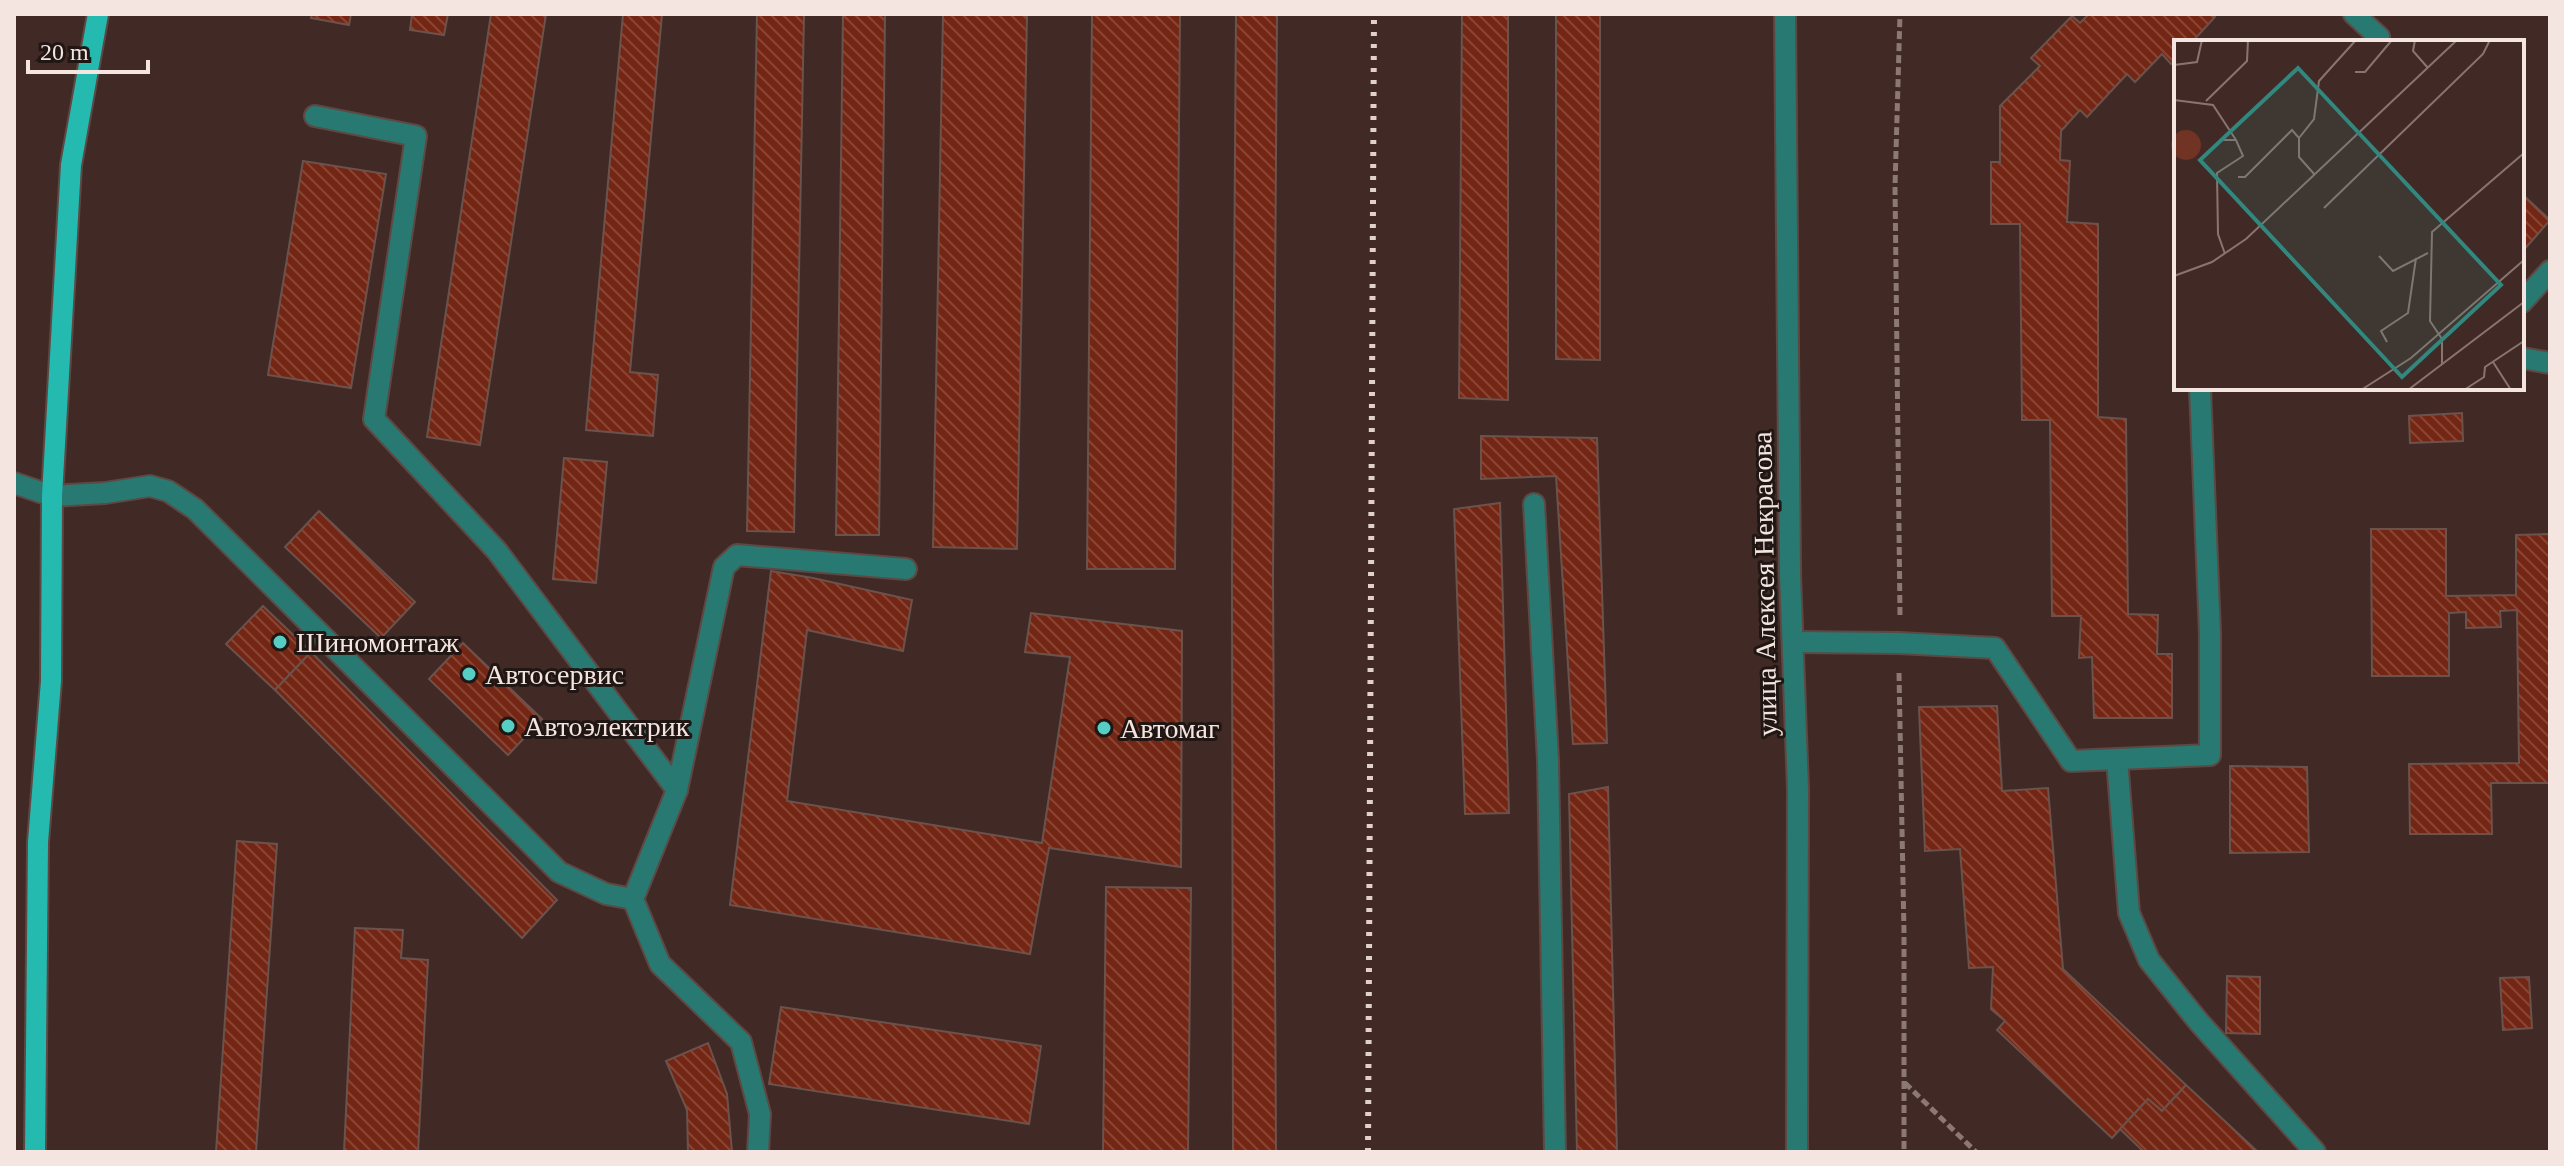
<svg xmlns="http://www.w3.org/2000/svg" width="2564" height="1166" font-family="Georgia,serif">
<defs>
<pattern id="building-back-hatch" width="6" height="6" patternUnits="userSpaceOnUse" patternTransform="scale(2)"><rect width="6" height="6" fill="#732613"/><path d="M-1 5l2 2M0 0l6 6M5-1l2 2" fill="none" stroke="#884535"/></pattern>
</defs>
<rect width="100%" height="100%" fill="#412a25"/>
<!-- building -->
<g fill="url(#building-back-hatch)" stroke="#6c524c" stroke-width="2">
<polygon points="312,14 351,14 349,25 311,18"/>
<polygon points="412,14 448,14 444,35 410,30"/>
<polygon points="491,14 546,14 480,445 427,437"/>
<polygon points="623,14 662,14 630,372 658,375 653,436 586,430"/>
<polygon points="757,14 804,14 794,532 747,531"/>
<polygon points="843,14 885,14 879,535 836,535"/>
<polygon points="943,14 1027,14 1017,549 933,547"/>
<polygon points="1092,14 1180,14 1175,569 1087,569"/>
<polygon points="1236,14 1277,14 1273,577 1276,1152 1233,1152 1232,574"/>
<polygon points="1462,14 1508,14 1508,400 1459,398"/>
<polygon points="1556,14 1600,14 1600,360 1556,359"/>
<polygon points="2089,14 2211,14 2215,17 2192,42 2176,42 2176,59 2171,64 2162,54 2135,82 2127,74 2087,117 2080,110 2061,131 2060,160 2070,161 2067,222 2098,224 2098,417 2126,419 2128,614 2158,615 2157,654 2172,654 2172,718 2094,718 2092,657 2079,658 2081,616 2052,616 2050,420 2022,420 2020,224 1991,224 1991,162 2000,162 2000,106 2040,66 2031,58 2072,16 2080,23"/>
<polygon points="303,161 386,174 351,388 268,375"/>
<polygon points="2522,194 2550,220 2522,252"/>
<polygon points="2462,413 2463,441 2410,443 2409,416"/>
<polygon points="1481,436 1597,438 1607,743 1573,744 1556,476 1481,479"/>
<polygon points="564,458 607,462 596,583 553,579"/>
<polygon points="1500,503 1509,813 1465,814 1454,509"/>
<polygon points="319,511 415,602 381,638 285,547"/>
<polygon points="2371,529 2446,529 2446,596 2516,595 2516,535 2550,534 2550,783 2491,783 2492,834 2410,834 2409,764 2519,763 2517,610 2500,611 2501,627 2466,628 2466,612 2449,613 2449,676 2372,676"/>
<polygon points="771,571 813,578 912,600 903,651 807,630 787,801 1042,843 1070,657 1025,652 1031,613 1182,631 1181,867 1049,848 1030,954 730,905"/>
<polygon points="263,606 311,652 275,690 226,644"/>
<polygon points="463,643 542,719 508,755 429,679"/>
<polygon points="311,652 557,900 522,938 275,690"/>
<polygon points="1997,706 2002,791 2048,788 2063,969 2186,1085 2162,1111 2148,1099 2112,1138 1997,1030 2005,1021 1991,1009 1993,967 1969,968 1960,849 1925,851 1919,707"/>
<polygon points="2230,766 2307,767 2309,852 2230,853"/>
<polygon points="1608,787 1617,1152 1577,1152 1569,794"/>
<polygon points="237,841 277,844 256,1152 216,1152"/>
<polygon points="1106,887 1191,888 1188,1152 1103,1152"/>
<polygon points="355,928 403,930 401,958 428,960 418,1152 344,1152"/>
<polygon points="2227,976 2260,977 2260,1034 2226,1033"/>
<polygon points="2529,977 2532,1028 2503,1030 2500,978"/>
<polygon points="781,1007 1041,1046 1029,1124 769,1084"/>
<polygon points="708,1043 727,1094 732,1152 688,1152 687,1110 666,1061"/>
<polygon points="2186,1085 2258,1152 2144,1152 2120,1129 2148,1099 2162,1111"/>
</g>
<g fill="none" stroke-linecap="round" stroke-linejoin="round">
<defs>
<g id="service">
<polyline points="2354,14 2379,37 2377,42"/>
<polyline points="315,116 416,136 374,419 497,551 677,790"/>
<polyline points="2522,302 2550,271"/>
<polyline points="2522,358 2550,363"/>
<polyline points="14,483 52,496 105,493 150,486 168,491 195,509 559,872 606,894 633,899"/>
<polyline points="1534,504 1548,760 1555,1152"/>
<polyline points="1793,642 1899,643 1995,648 2071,761 2117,759 2129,913 2149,960 2198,1021 2315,1152"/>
<polyline points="2117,759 2210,755 2210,634 2200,388"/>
<polyline points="758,1152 760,1114 741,1042 660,964 633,899 677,790 724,567 737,555 906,569"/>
</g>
<polyline id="tertiary" points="1785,14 1790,575 1798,789 1797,1152"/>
<polyline id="primary" points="35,1152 38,842 51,681 52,496 71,165 98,14"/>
</defs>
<!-- service casing -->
<use href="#service" stroke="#5e4843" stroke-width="24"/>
<!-- tertiary casing -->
<use href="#tertiary" stroke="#5e4843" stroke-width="24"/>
<!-- primary casing -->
<use href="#primary" stroke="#5e4843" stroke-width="24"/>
<!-- path -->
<g stroke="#8c7874" stroke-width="5" stroke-dasharray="8 4" stroke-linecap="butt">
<polyline points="1900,615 1895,186 1900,14"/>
<polyline points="1899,673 1904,933 1904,1152"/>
<polyline points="1905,1083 1976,1152"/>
</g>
<!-- service -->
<use href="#service" stroke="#277972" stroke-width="20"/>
<!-- tertiary -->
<use href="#tertiary" stroke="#277972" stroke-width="20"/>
<!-- primary -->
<use href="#primary" stroke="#25bab0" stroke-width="20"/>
<!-- rail -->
<polyline stroke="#e1d0cc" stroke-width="6" stroke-dasharray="4 8" stroke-linecap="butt" points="1368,1152 1374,14"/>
</g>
<!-- markers -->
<g fill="#56cec4" stroke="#201613" stroke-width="3">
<circle cx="280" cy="642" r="8"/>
<circle cx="469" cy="674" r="8"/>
<circle cx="508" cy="726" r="8"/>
<circle cx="1104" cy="728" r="8"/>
</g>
<g text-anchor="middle" stroke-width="6" stroke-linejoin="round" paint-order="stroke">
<!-- street labels -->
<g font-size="28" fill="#f5e5e1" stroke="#201613">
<text transform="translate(1764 584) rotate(-91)" y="10">улица Алексея Некрасова</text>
</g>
<!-- poi labels -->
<g font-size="28" fill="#f5e5e1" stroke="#201613" text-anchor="start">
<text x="296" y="652">Шиномонтаж</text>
<text x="485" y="684">Автосервис</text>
<text x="524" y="736">Автоэлектрик</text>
<text x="1120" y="738">Автомаг</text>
</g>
</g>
<!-- overview -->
<g transform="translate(2174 40)">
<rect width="350" height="350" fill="#412a25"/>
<path d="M-3 105a15 15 0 1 1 30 0a15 15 0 1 1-30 0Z" fill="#703324"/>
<path fill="none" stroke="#897570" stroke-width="2" d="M241,0L239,11L254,28M0,25L23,22L28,0M181,32H191L218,0M0,60L39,65L62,100M32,61L73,21L74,0M48,100H62L69,116L43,133L44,194L51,214M141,135L125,117V98L140,79L145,41L182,0M64,137H71L118,90L125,98M150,168L309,14L316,0M205,216L219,231L254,213M0,236L38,222L72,199L283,0M213,302L207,291L234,273L242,218M319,322L337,350M268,324V299L256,281L258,192L350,113M187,350L237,318L350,220M234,350L350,262M290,350L310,337L311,327L350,301"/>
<path fill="#32877f" fill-opacity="0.15" stroke="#32877f" stroke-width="4" d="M124,28L327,245L228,337L26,120Z"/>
<rect width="350" height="350" fill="none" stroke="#f5e5e1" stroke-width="4"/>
</g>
<!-- border -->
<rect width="2564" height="1166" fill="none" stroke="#f5e5e1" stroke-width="32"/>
<!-- scale -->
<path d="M28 60v12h120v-12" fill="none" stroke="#f5e5e1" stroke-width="4"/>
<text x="40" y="60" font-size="24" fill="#f5e5e1" stroke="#201613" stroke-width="6" paint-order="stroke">20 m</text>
</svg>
